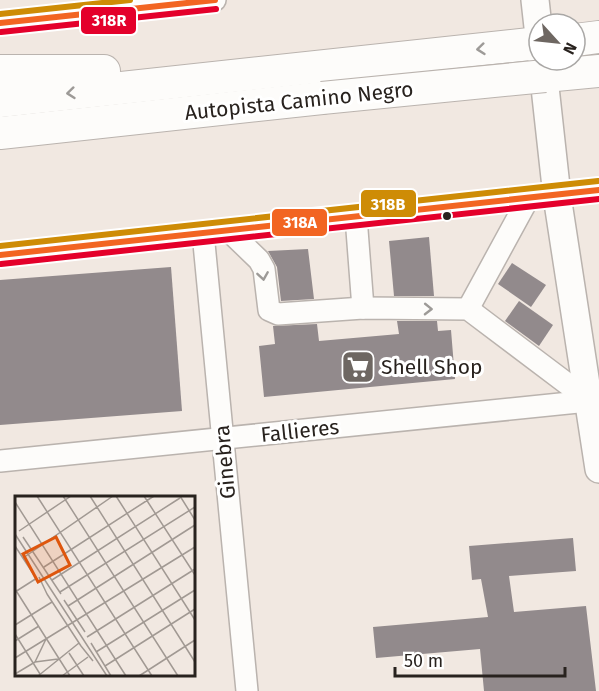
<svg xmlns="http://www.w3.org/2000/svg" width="599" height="691" font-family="'Fira Sans',sans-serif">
<rect width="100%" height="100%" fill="#f1e8e1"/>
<!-- building -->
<g fill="#928a8c">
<polygon points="429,237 434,296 394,296 389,241"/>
<polygon points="308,249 314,299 281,301 277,267 268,251"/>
<polygon points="512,263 546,285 531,307 498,284"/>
<polygon points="171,267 182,411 0,425 0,280"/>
<polygon points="519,301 553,325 539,346 505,321"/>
<polygon points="397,321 437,321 438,331 451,330 455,379 264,397 259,346 275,344 273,326 317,324 319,341 399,334"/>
<polygon points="573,538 576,571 509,576 514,612 586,606 596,691 484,691 480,649 376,658 373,627 488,617 481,579 472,580 469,546"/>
</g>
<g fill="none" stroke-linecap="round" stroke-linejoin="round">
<defs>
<g id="minor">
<polyline points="0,23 215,0"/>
<polyline points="356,217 363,308"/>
<polyline points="229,231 259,260 264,269 269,310 278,314 363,308 468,309 590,401"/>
<polyline points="203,233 247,691"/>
<polyline points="0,255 599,190"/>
<polyline points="468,309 528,199"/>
<polyline points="0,461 599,400"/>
</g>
<g id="major">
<polyline points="535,0 539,36"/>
<polyline points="542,60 557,196 599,469"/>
</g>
<g id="highway">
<polyline points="575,40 599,37"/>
<polyline points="0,71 104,71"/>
<polyline points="545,76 599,71"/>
<polyline points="0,101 539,43"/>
<polyline points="0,133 322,98"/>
</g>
</defs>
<!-- minor casing -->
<use href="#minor" stroke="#bab3ae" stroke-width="24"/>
<!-- major casing -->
<use href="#major" stroke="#bab3ae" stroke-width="30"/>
<!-- highway casing -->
<use href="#highway" stroke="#bab3ae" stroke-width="34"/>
<!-- minor -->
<use href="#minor" stroke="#fdfcfa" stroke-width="21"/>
<!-- major -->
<use href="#major" stroke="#fdfcfa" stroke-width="27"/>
<!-- highway -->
<use href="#highway" stroke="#fdfcfa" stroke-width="32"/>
<defs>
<polyline id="highway-bridge" points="322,98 545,76"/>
</defs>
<!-- highway-bridge casing -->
<use href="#highway-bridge" stroke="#bab3ae" stroke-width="34" stroke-linecap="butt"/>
<!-- highway-bridge -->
<use href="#highway-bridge" stroke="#fdfcfa" stroke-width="32"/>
<defs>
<g id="bus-1">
<polyline points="0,23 215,0"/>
<polyline points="0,255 599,190"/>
</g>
<g id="bus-2">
<polyline points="1,32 216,9"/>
<polyline points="1,264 599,199"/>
</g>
<g id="bus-3">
<polyline points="0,14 130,0"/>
<polyline points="0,246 598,181"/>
</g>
</defs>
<!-- bus-1 casing -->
<use href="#bus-1" stroke="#fff" stroke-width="10"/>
<!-- bus-2 casing -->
<use href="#bus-2" stroke="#fff" stroke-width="10"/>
<!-- bus-3 casing -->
<use href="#bus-3" stroke="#fff" stroke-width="10"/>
<!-- bus-1 -->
<use href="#bus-1" stroke="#f26522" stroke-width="6"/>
<!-- bus-2 -->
<use href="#bus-2" stroke="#e4002b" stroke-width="6"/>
<!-- bus-3 -->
<use href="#bus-3" stroke="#ce8c06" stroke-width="6"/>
</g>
<!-- one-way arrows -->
<defs><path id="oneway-chevron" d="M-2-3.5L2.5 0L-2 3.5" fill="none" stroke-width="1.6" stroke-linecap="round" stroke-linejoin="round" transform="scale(1.5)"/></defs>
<g stroke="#9d9a97">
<use href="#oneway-chevron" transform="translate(481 49) rotate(174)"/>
<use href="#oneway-chevron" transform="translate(71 93) rotate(174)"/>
<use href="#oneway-chevron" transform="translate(263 276) rotate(81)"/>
<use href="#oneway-chevron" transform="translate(428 309) rotate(1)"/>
</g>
<!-- icons -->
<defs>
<symbol id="supermarket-square" viewBox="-11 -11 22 22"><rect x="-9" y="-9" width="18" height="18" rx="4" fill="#6e6762" stroke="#fff"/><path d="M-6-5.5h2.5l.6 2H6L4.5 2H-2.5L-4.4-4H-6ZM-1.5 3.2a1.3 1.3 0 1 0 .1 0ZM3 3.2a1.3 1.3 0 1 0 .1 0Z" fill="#fff"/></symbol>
</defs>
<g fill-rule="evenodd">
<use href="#supermarket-square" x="339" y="348" width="38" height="38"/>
</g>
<!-- markers -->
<circle fill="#28221e" stroke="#fff" stroke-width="2" cx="447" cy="216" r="5"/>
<g text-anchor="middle" stroke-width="6" stroke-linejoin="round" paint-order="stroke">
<!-- street labels -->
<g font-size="21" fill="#28221e" stroke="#fff">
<text transform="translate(299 101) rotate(-6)" y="7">Autopista Camino Negro</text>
<text transform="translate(300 431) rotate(-6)" y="7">Fallieres</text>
<text transform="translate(225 462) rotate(-95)" y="7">Ginebra</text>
</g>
<!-- poi labels -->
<g font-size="21" fill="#28221e" stroke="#fff" text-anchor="start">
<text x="381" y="374">Shell Shop</text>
</g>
</g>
<!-- overview -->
<g transform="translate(15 496)">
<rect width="180" height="180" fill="#f1e8e1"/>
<path fill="none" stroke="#a19993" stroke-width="1.5" d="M22,0L137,180M48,0L163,180M75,0L180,166M101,0L180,124M129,0L180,79M165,0L180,24M0,6L111,180M4,35L56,0M0,38L92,180M8,41L46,98M0,50L23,85M8,62L98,0M29,71L139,0M24,81L32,98M37,84L165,2M0,93L55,180M0,96L22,82M45,96L180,11M32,98L66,150M49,104L70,136M53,110L180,29M0,129L37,106M0,138L25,178M72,141L180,73M0,145L24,130M76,147L96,180M66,150L78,165M81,156L180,94M54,157L69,180M0,162L180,51M20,166L31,143M90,170L180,113M0,178L20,166L43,163M23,180L64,147M47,180L73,161M124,180L180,144"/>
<path fill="#de560d" fill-opacity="0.15" stroke="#de560d" stroke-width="3" d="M41,41L55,69L23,86L8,58Z"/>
<rect width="180" height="180" fill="none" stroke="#28221e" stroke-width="3"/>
</g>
<g stroke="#fff" stroke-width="2">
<rect x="80" y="6" width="57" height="29" rx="6" fill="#e4002b"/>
<rect x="360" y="189" width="57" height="29" rx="6" fill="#ce8c06"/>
<rect x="271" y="208" width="57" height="29" rx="6" fill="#f26522"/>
</g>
<g font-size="16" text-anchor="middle" font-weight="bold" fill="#fff">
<text x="109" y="26">318R</text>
<text x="388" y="210">318B</text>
<text x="300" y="228">318A</text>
</g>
<!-- north arrow -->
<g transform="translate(557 42) rotate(117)"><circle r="28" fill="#ffffff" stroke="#a9a7a5" stroke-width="1.5"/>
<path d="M0-4.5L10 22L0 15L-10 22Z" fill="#6e6762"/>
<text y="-9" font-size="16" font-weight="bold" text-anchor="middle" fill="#28221e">N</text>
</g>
<!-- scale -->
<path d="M395 667v9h170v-9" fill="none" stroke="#28221e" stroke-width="3"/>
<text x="404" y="667" font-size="18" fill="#28221e" stroke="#ffffff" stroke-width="4.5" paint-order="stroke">50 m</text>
</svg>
